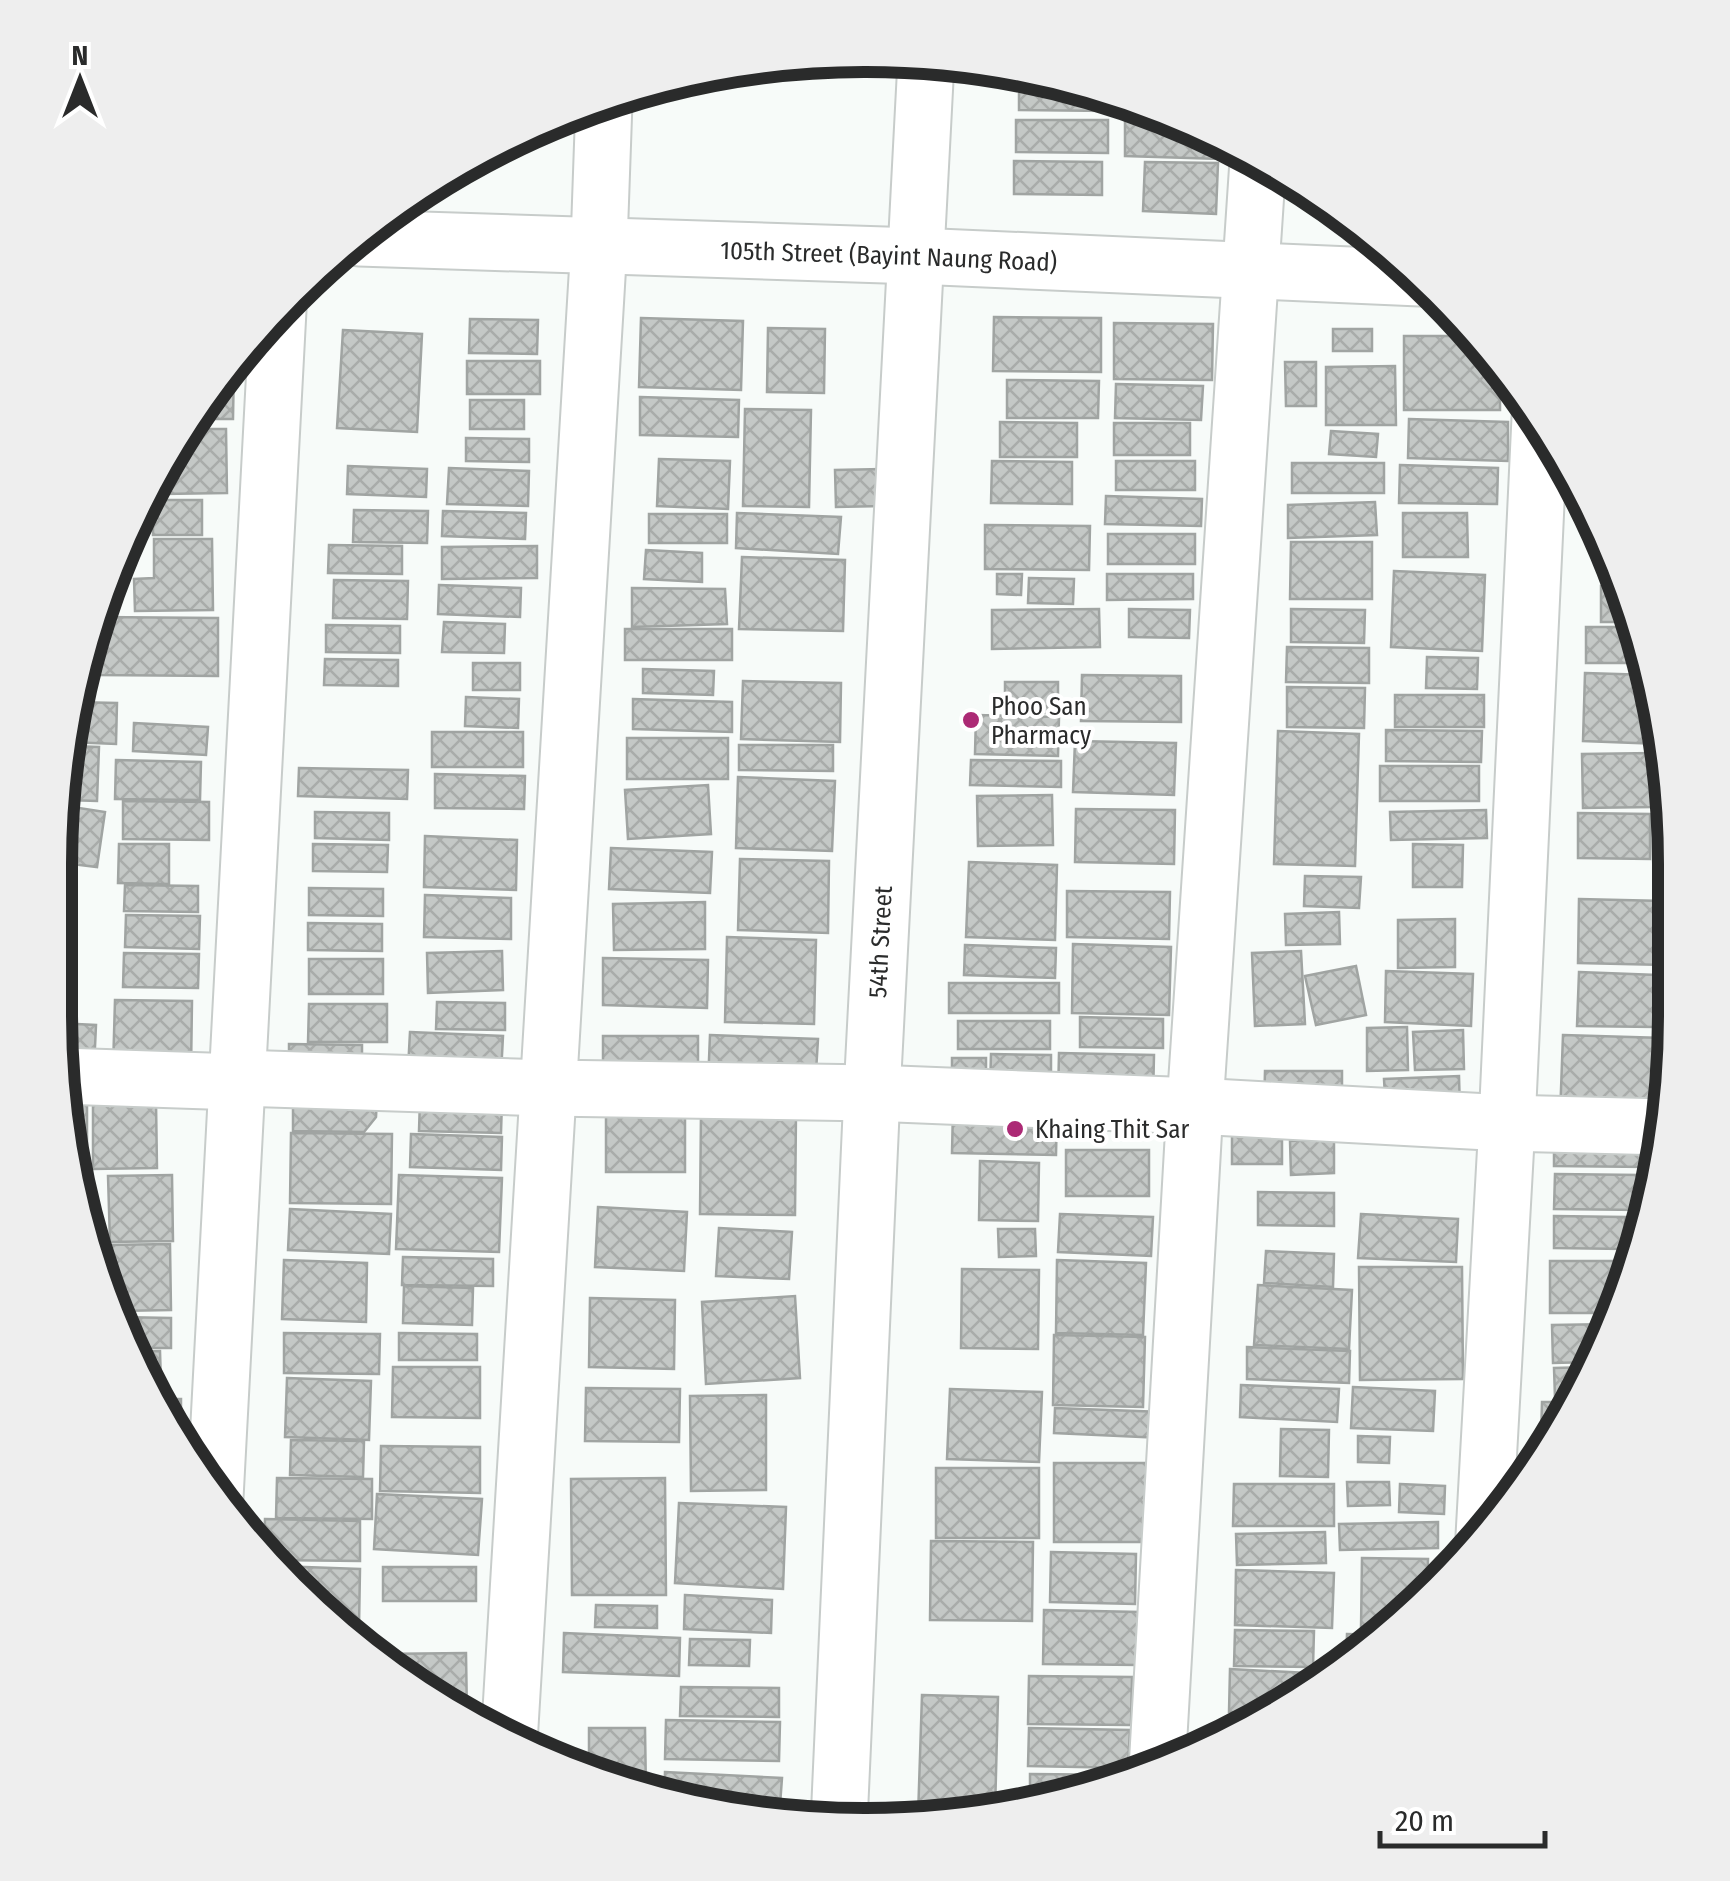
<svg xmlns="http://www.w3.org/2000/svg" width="1730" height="1881" font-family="'Fira Sans Condensed',sans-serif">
<defs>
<pattern id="building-cross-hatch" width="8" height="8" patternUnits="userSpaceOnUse" patternTransform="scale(2.5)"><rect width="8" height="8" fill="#c4c8c6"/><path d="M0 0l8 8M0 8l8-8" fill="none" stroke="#a9acaa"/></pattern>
</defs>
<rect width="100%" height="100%" fill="#f7fbf9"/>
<!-- building -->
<g fill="url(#building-cross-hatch)" stroke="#a0a4a2" stroke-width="2.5">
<polygon points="858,56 858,66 793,66 793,62"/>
<polygon points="1019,70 1108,96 1108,111 1019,110"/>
<polygon points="1016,120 1108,120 1108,153 1016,152"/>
<polygon points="1125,120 1185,122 1221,141 1220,159 1125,156"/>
<polygon points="1014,161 1102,162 1102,195 1014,194"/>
<polygon points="1145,162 1218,163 1216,214 1143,211"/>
<polygon points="1307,187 1315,192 1335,208 1306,207"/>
<polygon points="994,317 1101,318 1101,372 993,371"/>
<polygon points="641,318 743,321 741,390 639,387"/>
<polygon points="470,319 538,320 537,354 469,353"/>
<polygon points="1114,323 1213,324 1212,380 1114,379"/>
<polygon points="768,328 825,329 824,393 767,392"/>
<rect x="1333" y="329" width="39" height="22"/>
<polygon points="343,330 422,334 417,432 337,428"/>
<polygon points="1404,336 1474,336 1500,368 1500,410 1404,410"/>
<rect x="467" y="361" width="73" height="33"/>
<polygon points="1285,362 1316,362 1316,406 1286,406"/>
<polygon points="234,363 233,419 190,419 192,415"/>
<polygon points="1395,366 1396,425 1326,425 1326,367"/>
<polygon points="1007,380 1099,381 1098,418 1007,418"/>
<polygon points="1116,384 1203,386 1201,420 1115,418"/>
<polygon points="640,397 739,400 738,437 640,435"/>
<rect x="470" y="400" width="54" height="29"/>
<polygon points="745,409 811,410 809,507 743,506"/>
<polygon points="1409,419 1508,422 1508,461 1408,458"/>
<polygon points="1000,422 1077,423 1077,457 1000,457"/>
<rect x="1114" y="423" width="76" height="32"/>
<polygon points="184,429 226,429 227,493 162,494 161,471"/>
<polygon points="1331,431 1378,434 1376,457 1329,454"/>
<polygon points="466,438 529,439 529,462 466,461"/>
<polygon points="659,459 730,461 728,509 657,506"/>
<polygon points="992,461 1072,462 1072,504 991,503"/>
<rect x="1116" y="461" width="79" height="29"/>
<rect x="1292" y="463" width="92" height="30"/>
<polygon points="1400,465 1498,468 1497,504 1399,503"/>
<polygon points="348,466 427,469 426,497 347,494"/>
<polygon points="449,468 529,471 528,506 447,504"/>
<polygon points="882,469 883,506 836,507 835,470"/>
<polygon points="1106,496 1202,499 1201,526 1105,524"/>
<rect x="153" y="500" width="49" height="35"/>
<polygon points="1375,502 1377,535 1288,538 1288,505"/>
<polygon points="354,510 428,511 427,543 353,542"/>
<polygon points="443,511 526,513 525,539 442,536"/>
<polygon points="737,513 841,517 838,554 736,548"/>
<polygon points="1403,513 1467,513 1468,557 1403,557"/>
<rect x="649" y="514" width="78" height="29"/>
<polygon points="985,525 1090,526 1089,570 985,569"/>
<rect x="1108" y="534" width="87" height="30"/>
<polygon points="154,539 212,539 213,610 135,611 134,579 154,578"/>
<polygon points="1605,539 1614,556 1619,573 1605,573"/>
<polygon points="1291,542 1372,542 1372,599 1290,599"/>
<polygon points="329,545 402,546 402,574 328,573"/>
<polygon points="537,546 537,578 442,579 442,547"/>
<polygon points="646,550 702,553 702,582 644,579"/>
<polygon points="742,557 845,560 843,631 739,629"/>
<polygon points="115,561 115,614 99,614"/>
<polygon points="1394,571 1485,575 1482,651 1391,647"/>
<polygon points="997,574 1022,574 1021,595 997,594"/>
<polygon points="1107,574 1193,574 1193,599 1107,600"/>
<polygon points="1029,578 1074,579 1073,604 1028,603"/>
<polygon points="334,580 408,581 407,619 333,618"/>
<polygon points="439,585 521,588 520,617 438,614"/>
<polygon points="1601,586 1623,586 1634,622 1601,622"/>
<polygon points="632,588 725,589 727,624 632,627"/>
<polygon points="1099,609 1100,647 992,649 992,610"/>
<polygon points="1129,609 1190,610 1189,638 1129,637"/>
<polygon points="1291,609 1365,610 1364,643 1291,642"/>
<polygon points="98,617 218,618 218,676 97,675"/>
<polygon points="444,622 505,624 504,653 442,652"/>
<polygon points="326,625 400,626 400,653 326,652"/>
<polygon points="1586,627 1635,627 1646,663 1586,663"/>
<rect x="625" y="629" width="107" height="31"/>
<polygon points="1287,647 1369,648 1369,683 1286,682"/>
<polygon points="1427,657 1478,658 1477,689 1426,688"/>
<polygon points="325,659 398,660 398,686 324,685"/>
<rect x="473" y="663" width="47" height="27"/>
<polygon points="643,669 714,671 713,695 643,693"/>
<polygon points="1585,673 1650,675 1660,708 1660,744 1583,741"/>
<polygon points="1082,675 1181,676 1181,722 1081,721"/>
<polygon points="743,681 841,683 840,742 741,739"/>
<rect x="1005" y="682" width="53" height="31"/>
<polygon points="1287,687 1365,688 1364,728 1287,727"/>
<rect x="1395" y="695" width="89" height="32"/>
<polygon points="466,697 519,699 518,728 465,726"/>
<polygon points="633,699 732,702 732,732 633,729"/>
<polygon points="72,702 117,703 116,744 69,742"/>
<polygon points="976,715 1059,717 1058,756 975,754"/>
<polygon points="134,723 208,727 206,755 133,751"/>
<polygon points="1386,730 1482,731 1481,762 1386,761"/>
<polygon points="1278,731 1359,734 1355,866 1274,864"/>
<rect x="432" y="732" width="91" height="35"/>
<rect x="627" y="738" width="101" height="41"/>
<polygon points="1075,741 1176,743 1174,795 1073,792"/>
<polygon points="739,745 833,745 833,771 739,770"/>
<polygon points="69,746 99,747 97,801 66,800"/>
<polygon points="1653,753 1653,807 1583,808 1582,754"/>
<polygon points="116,760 201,762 200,800 115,799"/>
<polygon points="971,760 1061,761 1061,787 970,785"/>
<rect x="1380" y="766" width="99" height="35"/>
<polygon points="299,768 408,770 407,799 298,796"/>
<polygon points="435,774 525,776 524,809 435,808"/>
<polygon points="738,777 835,781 832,851 736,848"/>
<polygon points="708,785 711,834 628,839 625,790"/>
<polygon points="1052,795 1053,845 978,846 977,796"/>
<polygon points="123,801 209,802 209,840 123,839"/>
<polygon points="66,806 105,812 97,867 63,863"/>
<polygon points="1076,809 1175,810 1174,864 1075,862"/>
<polygon points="1486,810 1487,838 1391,840 1390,812"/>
<polygon points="315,812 389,813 389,840 315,838"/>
<polygon points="1578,813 1650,814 1650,859 1578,858"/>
<polygon points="425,836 517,840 516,890 424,887"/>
<polygon points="119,844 169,844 169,884 118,883"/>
<polygon points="313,844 388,845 387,872 313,871"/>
<polygon points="1413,844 1463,845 1462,887 1413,887"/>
<polygon points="611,848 712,852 710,893 609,889"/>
<polygon points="740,859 829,861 828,933 738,930"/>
<polygon points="969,862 1057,865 1055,940 966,937"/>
<polygon points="1305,876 1361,877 1359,908 1304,906"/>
<polygon points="125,885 198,886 198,912 124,911"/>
<polygon points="309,888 383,889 383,916 309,915"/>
<polygon points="1067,891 1170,892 1169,939 1067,937"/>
<polygon points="425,895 511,898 511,939 424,937"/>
<polygon points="1579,899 1664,901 1665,965 1578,963"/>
<polygon points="705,902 705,949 614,950 613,904"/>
<polygon points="1339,912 1340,944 1286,945 1285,914"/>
<polygon points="126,915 200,916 199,949 125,947"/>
<polygon points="1455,919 1455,967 1398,968 1398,920"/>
<polygon points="308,923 382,924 382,951 308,950"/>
<polygon points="727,937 816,940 814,1024 725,1022"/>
<polygon points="1073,944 1171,947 1169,1015 1072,1013"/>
<polygon points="965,945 1056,948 1055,978 964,975"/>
<polygon points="502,951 503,990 428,993 427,953"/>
<polygon points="1301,951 1305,1024 1255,1026 1252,953"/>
<polygon points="124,953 199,954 198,988 123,987"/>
<polygon points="603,958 708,960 707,1008 603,1005"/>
<rect x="309" y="959" width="74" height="35"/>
<polygon points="1356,966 1366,1015 1316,1025 1305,976"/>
<polygon points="1386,971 1473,974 1471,1026 1385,1022"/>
<polygon points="1579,972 1657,975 1655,1027 1577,1026"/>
<rect x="949" y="983" width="110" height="30"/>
<polygon points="115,1000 192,1001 191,1071 113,1069"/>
<polygon points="437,1002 505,1003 505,1030 436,1029"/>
<polygon points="309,1004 387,1004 387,1042 308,1042"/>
<polygon points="1080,1017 1163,1019 1163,1048 1080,1047"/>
<rect x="958" y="1021" width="92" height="28"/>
<polygon points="56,1023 96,1025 94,1069 60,1068"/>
<polygon points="1407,1027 1408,1070 1367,1071 1367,1028"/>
<polygon points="1463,1030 1464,1069 1415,1070 1413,1032"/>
<polygon points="410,1032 503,1036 501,1074 408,1069"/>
<polygon points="710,1035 818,1039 815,1089 708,1084"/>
<polygon points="1563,1035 1664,1038 1662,1121 1560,1117"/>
<rect x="603" y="1036" width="95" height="45"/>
<polygon points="289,1044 362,1045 362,1071 289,1069"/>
<polygon points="1059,1053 1154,1055 1153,1099 1058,1097"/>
<polygon points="991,1054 1051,1055 1051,1090 990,1090"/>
<rect x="952" y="1058" width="34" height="33"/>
<polygon points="1265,1071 1342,1071 1342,1110 1264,1109"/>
<polygon points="1459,1076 1460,1111 1386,1114 1384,1079"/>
<polygon points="293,1097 377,1098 376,1117 364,1132 293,1131"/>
<polygon points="420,1100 502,1101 501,1133 419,1131"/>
<polygon points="63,1101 87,1101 87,1175 71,1175"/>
<polygon points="156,1102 157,1168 93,1169 93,1103"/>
<rect x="606" y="1103" width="79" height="69"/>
<polygon points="953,1109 1057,1111 1056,1155 952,1153"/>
<polygon points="701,1112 796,1113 795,1215 700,1214"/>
<rect x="1232" y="1125" width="50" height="39"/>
<polygon points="291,1133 392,1134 391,1204 290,1203"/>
<polygon points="1554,1133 1647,1134 1647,1167 1554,1166"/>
<polygon points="411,1134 502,1137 501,1170 410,1167"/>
<polygon points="1334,1139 1334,1173 1291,1175 1290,1141"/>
<rect x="1066" y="1150" width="83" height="46"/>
<polygon points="980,1161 1039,1163 1038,1221 979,1220"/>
<polygon points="1555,1174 1641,1175 1641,1210 1554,1209"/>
<polygon points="172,1175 173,1241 110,1242 108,1176"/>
<polygon points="399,1175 502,1178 499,1252 396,1249"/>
<polygon points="1258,1192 1334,1193 1334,1226 1258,1225"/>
<polygon points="598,1207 687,1212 684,1271 595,1267"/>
<polygon points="290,1209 391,1214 389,1254 288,1250"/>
<polygon points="1060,1214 1153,1217 1151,1256 1058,1252"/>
<polygon points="1361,1214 1458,1219 1456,1262 1358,1258"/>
<polygon points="1554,1216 1625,1217 1624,1249 1554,1248"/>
<polygon points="719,1228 792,1232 789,1279 716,1276"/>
<polygon points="998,1229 1035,1229 1036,1256 999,1257"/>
<polygon points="170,1244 171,1310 117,1311 107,1281 106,1245"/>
<polygon points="1266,1251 1334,1254 1333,1287 1264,1283"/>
<polygon points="403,1257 493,1259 493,1286 402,1285"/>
<polygon points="284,1260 367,1263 366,1322 282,1319"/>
<polygon points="1057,1260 1146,1263 1143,1335 1056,1333"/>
<polygon points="1550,1261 1634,1261 1634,1269 1615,1313 1550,1313"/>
<polygon points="1359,1267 1462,1267 1463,1379 1360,1380"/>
<polygon points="962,1269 1039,1270 1038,1349 961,1348"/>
<polygon points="1258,1285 1352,1290 1349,1349 1254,1345"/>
<polygon points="404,1286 473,1288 472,1325 403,1323"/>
<polygon points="795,1296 800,1378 706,1384 702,1302"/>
<polygon points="590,1298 675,1300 674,1369 589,1367"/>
<polygon points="119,1317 171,1318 171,1348 129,1348"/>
<polygon points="1610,1324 1593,1362 1553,1363 1552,1325"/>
<polygon points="284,1333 380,1334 379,1374 284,1373"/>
<polygon points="399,1333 477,1334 477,1360 399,1360"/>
<polygon points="1054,1335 1145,1337 1143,1407 1053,1405"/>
<polygon points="1247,1347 1350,1351 1349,1383 1247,1379"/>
<polygon points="160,1351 161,1382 144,1383 131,1352"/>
<polygon points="393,1367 480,1367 480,1418 392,1417"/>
<polygon points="1591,1367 1577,1397 1555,1398 1554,1368"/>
<polygon points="287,1378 371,1381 369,1440 285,1437"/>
<polygon points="1241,1385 1339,1389 1337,1422 1240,1417"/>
<polygon points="1353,1387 1435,1391 1433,1431 1351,1428"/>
<polygon points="586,1388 680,1389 679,1442 585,1441"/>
<polygon points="950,1389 1042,1392 1039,1462 947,1459"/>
<polygon points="766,1395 766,1490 691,1491 690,1396"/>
<polygon points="154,1399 181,1399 181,1437 178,1437"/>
<polygon points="1542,1402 1575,1402 1566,1421 1554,1439 1541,1439"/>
<polygon points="1055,1408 1163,1412 1162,1438 1054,1433"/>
<polygon points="1281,1429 1329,1430 1328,1477 1280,1476"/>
<polygon points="1358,1436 1390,1437 1389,1463 1358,1462"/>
<polygon points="291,1440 364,1441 363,1477 290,1475"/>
<polygon points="381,1446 480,1447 480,1493 380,1491"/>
<rect x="1054" y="1463" width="93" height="79"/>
<rect x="936" y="1468" width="103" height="70"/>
<polygon points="277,1478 372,1479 372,1519 276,1518"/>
<polygon points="665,1478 666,1595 572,1595 571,1479"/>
<polygon points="1347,1482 1389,1482 1390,1505 1348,1506"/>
<polygon points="1234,1484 1334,1484 1334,1526 1233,1526"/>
<polygon points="1400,1484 1445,1486 1444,1514 1399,1512"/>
<polygon points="377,1494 482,1499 478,1555 374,1549"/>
<polygon points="679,1503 786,1507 783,1589 675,1583"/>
<polygon points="265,1519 360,1521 360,1561 270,1560 264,1554"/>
<polygon points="1438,1522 1438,1548 1340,1550 1339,1524"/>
<polygon points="1325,1532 1326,1563 1237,1565 1236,1534"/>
<polygon points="931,1541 1033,1542 1032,1621 930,1620"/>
<polygon points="1051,1552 1136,1554 1135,1604 1050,1602"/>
<polygon points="1362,1558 1428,1559 1427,1591 1384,1629 1361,1629"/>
<polygon points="277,1566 360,1569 359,1627 331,1625"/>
<rect x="383" y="1567" width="93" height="34"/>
<polygon points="1236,1570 1334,1573 1332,1628 1235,1625"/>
<polygon points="685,1595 772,1600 771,1633 684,1629"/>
<polygon points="596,1605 657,1606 657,1628 595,1627"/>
<polygon points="1044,1610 1140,1612 1139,1665 1043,1664"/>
<polygon points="336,1629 364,1629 364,1647"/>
<polygon points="1235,1630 1314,1631 1313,1667 1234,1666"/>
<polygon points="564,1633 680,1638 679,1676 563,1672"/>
<polygon points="1347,1634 1377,1635 1346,1662"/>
<polygon points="690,1639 750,1640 749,1666 689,1665"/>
<polygon points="466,1653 467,1716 377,1656 377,1654"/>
<polygon points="1230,1669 1328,1674 1328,1678 1315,1689 1269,1714 1229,1712"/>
<polygon points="1029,1676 1132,1677 1131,1725 1028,1724"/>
<polygon points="681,1687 779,1688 779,1717 680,1716"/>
<polygon points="922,1695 998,1697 995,1812 918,1817"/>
<polygon points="1230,1715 1266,1716 1229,1735"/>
<polygon points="666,1720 780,1722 779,1761 665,1759"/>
<polygon points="589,1728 645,1728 646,1792 638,1792 589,1773"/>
<polygon points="1029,1728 1130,1730 1128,1768 1028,1766"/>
<polygon points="665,1772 782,1778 779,1819 664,1800"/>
<polygon points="1030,1774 1131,1775 1131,1778 1030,1808"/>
</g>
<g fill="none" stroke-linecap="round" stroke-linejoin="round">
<defs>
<g id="minor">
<path id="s1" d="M359,238L916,256L1420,278"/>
<polyline points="61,1076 238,1082"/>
<polyline points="238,1078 548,1088 872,1093 1195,1106 1507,1123 1667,1127"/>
<polyline points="215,1498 278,310"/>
<polyline points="1484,1536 1507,1123 1540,418"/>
<polyline points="509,1743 599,244 604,102"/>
<polyline points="1157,1770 1195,1106 1258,161"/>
<path id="s2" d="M839,1823L872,1093L926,61"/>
</g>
</defs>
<!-- minor casing -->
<use href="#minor" stroke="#c7ccca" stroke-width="59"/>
<!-- minor -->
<use href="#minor" stroke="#fff" stroke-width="55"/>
</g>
<!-- markers -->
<g fill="#ac2a75" stroke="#fff" stroke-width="4">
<circle cx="971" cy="720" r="10"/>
<circle cx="1015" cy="1129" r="10"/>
</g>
<g text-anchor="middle" stroke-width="8" stroke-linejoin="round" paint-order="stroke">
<!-- street labels -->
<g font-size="25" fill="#2a2b2b" stroke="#fff">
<text dy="9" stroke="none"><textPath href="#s1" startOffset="530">105th Street (Bayint Naung Road)</textPath></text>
<text dy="9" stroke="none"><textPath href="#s2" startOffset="882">54th Street</textPath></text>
</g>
<!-- poi labels -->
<g font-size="25" fill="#2a2b2b" stroke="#fff" text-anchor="start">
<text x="991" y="715">Phoo San<tspan x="991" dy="29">Pharmacy</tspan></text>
<text x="1035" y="1138">Khaing Thit Sar</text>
</g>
</g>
<!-- crop -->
<path d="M0 0H1730V1881H0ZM864 72H866A792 792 0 0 1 1658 864V1016A792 792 0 0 1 866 1808H864A792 792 0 0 1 72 1016V864A792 792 0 0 1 864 72Z" fill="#eee" fill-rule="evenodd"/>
<path fill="none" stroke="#2a2b2b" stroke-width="12" d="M864 72H866A792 792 0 0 1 1658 864V1016A792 792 0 0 1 866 1808H864A792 792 0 0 1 72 1016V864A792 792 0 0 1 864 72Z"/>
<!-- north arrow -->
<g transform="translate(80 80)" stroke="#ffffff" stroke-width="8" paint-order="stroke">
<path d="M0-8L18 38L0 25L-18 38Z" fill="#2a2b2b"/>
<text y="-15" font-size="28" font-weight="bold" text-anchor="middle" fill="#2a2b2b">N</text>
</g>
<!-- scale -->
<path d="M1380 1831v15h165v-15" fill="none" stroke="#2a2b2b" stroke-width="5"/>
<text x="1395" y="1831" font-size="30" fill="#2a2b2b" stroke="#ffffff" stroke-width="8" paint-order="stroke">20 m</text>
</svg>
